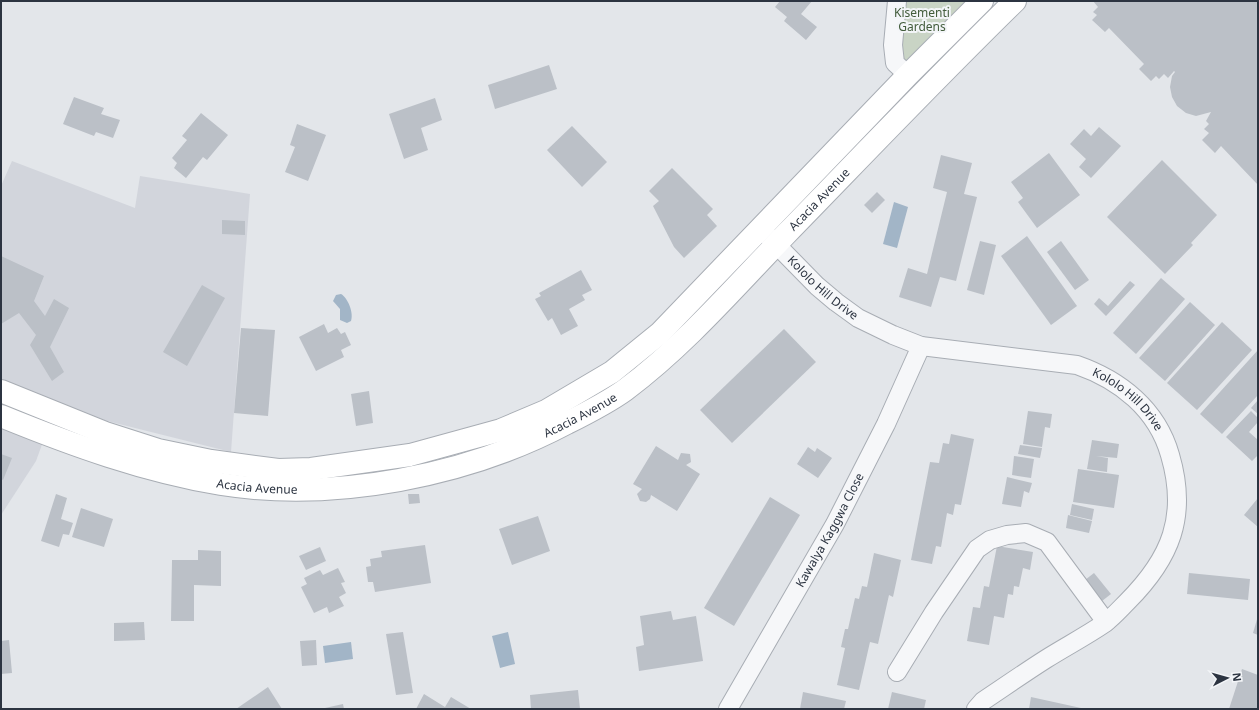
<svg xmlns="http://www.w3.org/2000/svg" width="1259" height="710" font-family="'Noto Sans',sans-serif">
<rect width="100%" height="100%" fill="#e3e6ea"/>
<!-- built -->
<g fill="#d2d5dc">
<polygon points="12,161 135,208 140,176 250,194 231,452 107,421 1,383 1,186"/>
<polygon points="1,423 44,439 36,461 1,515"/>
</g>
<!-- green -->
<polygon fill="#c9d4c5" points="906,1 966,1 906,62 899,52"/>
<!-- water -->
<g fill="#a2b5c7">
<polygon points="894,202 908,207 897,248 883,244"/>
<path d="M341,294C348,298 354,313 351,321L347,323L340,320V309L333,301L336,295Z"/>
<polygon points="508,632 515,664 500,668 492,636"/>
<polygon points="351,642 353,659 325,663 323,646"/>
</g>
<!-- building -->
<g fill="#bbc0c7">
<polygon points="780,1 812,1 801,14 817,27 806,40 784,21 787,17 775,7"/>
<polygon points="1093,1 1256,1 1258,3 1258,185 1221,146 1215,153 1202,140 1209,133 1204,129 1209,124 1206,121 1211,112 1196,116 1186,113 1177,106 1172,97 1170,87 1172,76 1175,72 1174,71 1168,78 1164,74 1159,79 1156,76 1151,81 1139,69 1144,64 1109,28 1105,32 1092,20 1097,15 1093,12 1098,7"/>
<polygon points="549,65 557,89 495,109 488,85"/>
<polygon points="74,97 104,108 101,114 120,120 113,138 96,132 94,136 63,124"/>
<polygon points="435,98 442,120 421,128 428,150 404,159 389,114"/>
<polygon points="201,113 228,135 207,160 203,157 186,178 174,168 177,163 172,158 187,140 182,136"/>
<polygon points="297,124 326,135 308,181 285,172 295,147 290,145"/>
<polygon points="572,126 607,162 582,187 547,150"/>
<polygon points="1099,127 1121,146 1091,178 1079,167 1086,159 1070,144 1084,129 1091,136"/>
<polygon points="1049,153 1080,195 1037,228 1018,202 1023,198 1011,182"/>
<polygon points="941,155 972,163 964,194 977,197 956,281 940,277 931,307 899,297 908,268 927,274 947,192 933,188"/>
<polygon points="1162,160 1217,215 1191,243 1193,245 1165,274 1107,217 1135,188 1140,193 1135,188"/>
<polygon points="672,168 713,209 707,215 717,226 684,258 674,247 653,206 659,201 649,191"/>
<polygon points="877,192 885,200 872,213 864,205"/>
<polygon points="222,220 245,221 245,235 222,234"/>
<polygon points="1027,236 1077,306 1051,325 1001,256"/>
<polygon points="980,241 996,245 984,295 967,290"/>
<polygon points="1061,241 1089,280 1075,290 1047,252"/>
<polygon points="1,256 44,276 34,301 45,316 54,299 69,308 50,347 64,372 52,381 30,345 36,335 19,313 1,324"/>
<polygon points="581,270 592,290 582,295 585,300 569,309 578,326 561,335 552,318 548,321 535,299 541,296 539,293"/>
<polygon points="1161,278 1185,299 1136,354 1113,333"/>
<polygon points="1130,281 1135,285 1106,316 1094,304 1099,298 1108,306"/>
<polygon points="202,285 225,298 187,366 163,352"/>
<polygon points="1190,302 1215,325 1165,381 1139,358"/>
<polygon points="1222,322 1252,350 1197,410 1167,383"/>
<polygon points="324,324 328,333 337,328 341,334 345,332 351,345 341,350 344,357 316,371 299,337"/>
<polygon points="241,328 275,330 268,416 234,413"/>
<polygon points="784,329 816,362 732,443 700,410"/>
<polygon points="1258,350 1258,395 1222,434 1200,414"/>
<polygon points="369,391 373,423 356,426 351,394"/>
<polygon points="1258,400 1258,414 1251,408"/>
<polygon points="1028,411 1052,414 1050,428 1045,427 1042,447 1023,444"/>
<polygon points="1251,411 1258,418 1258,422 1249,432 1258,440 1258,455 1252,461 1226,437"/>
<polygon points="951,434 974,439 961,505 955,504 953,515 947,513 941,547 936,546 932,564 911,560 930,462 939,463 943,443 949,444"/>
<polygon points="1092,440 1119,444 1117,458 1096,456 1108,458 1107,472 1087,469"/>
<polygon points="1020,445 1042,448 1040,458 1018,454"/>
<polygon points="656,446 678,460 681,453 690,454 691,462 686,465 700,474 677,511 651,495 650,499 646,502 640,501 637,494 642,489 633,484"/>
<polygon points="808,447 815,452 817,448 832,458 818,478 797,464"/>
<polygon points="1,454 12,458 3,480 1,479"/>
<polygon points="1014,456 1034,459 1031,478 1012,475"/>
<polygon points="1078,469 1119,475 1114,508 1073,502"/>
<polygon points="1007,477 1032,483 1029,493 1024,491 1021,507 1002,504"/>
<polygon points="56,494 67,498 61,519 73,523 69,535 63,534 59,547 41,541"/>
<polygon points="408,494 419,494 420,503 409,504"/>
<polygon points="770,497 800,515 734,626 704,608"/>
<polygon points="1258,498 1258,527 1244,515"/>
<polygon points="1072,504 1094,509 1092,520 1070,515"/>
<polygon points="81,508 113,519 104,547 72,537"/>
<polygon points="1068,515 1092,521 1089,533 1066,528"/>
<polygon points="538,516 550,551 512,565 499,529"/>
<polygon points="425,545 431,583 375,592 373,582 368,582 366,567 371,566 370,559 382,557 381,551"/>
<polygon points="997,546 1033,552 1030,570 1023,568 1019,587 1014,586 1013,595 1008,594 1004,618 994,616 989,645 967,641 973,607 980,608 984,586 989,587"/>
<polygon points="320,547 326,561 306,570 299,556"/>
<polygon points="198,550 221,551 221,586 194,585 194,621 171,621 172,560 198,560"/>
<polygon points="874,553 901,560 893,597 889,595 878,644 870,642 859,690 837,685 845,648 841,647 845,629 848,629 855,598 859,599 862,586 867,587"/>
<polygon points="338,568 345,582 341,583 346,593 339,597 344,606 329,613 327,607 314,613 301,587 307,584 304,578 320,570 323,575"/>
<polygon points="1094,573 1111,594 1102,601 1085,580"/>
<polygon points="1189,573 1250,579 1248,600 1187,594"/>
<polygon points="671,611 673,620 696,616 703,661 639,671 636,647 644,645 640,616"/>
<polygon points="1258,616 1258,635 1253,633"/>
<polygon points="144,622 145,640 114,641 114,623"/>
<polygon points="403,632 413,693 396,695 386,634"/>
<polygon points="9,640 12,673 1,674 1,641"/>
<polygon points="316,640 317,665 302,666 300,641"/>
<polygon points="1242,669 1258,675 1258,709 1229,709"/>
<polygon points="268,687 282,709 236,709"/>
<polygon points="578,690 580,709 531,709 530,695"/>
<polygon points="803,692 846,701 844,709 800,709"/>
<polygon points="892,692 926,700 924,709 888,709"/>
<polygon points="424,694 445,707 451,697 471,709 416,709"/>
<polygon points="1031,697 1081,708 1081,709 1029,709"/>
<polygon points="343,704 344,709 325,709 325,708"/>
</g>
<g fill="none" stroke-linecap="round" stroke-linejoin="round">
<defs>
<g id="street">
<polyline points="897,1 893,45 895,63 908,75"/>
<path id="s1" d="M767,235L817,286L836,302L858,318L893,335L921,346L1077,365C1120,380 1157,409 1170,455C1188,516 1171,558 1127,602C1120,609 1113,617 1105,623C1086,636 1065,647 1046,659C1024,673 1004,687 983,701L976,709"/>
<polyline points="897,672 934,612 977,549 990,540 1007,535 1026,533 1047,542 1106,622"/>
<path id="s2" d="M728,709L835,524L886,424L921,346"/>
</g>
<g id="secondary">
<polyline points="1,391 105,433 158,450 211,461 278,470 311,469 410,455 501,430 546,411 612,372 660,333 908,75 982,1"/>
<path id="s3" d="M1,416C72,445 144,471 221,484C334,502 467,476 567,423C587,413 607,403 625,390C685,345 734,288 786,234C862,156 937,77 1015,1"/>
</g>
</defs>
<!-- street casing -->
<use href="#street" stroke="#a8adb4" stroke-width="20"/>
<!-- secondary casing -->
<use href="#secondary" stroke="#a8adb4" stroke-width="24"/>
<!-- street -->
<use href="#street" stroke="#f6f7f9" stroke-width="18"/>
<!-- secondary -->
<use href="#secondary" stroke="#fff" stroke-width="22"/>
</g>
<g text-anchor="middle" stroke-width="4" stroke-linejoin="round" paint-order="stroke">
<!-- park labels -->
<g font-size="12" fill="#425c3b" stroke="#f3f5f8">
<text x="922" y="17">Kisementi<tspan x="922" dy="14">Gardens</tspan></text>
</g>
<!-- street labels -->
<g font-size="12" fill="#2c3441" stroke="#f3f5f8">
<text dy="4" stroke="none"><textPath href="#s3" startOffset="927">Acacia Avenue</textPath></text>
<text dy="4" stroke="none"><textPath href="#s1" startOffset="77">Kololo Hill Drive</textPath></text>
<text dy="4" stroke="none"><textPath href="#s1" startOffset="412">Kololo Hill Drive</textPath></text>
<text dy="4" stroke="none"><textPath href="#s3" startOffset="603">Acacia Avenue</textPath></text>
<text dy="4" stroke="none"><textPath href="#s3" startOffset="267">Acacia Avenue</textPath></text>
<text dy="4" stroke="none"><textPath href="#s2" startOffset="206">Kawalya Kaggwa Close</textPath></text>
</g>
</g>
<!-- border -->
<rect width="1259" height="710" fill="none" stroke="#2c3441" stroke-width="4"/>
<!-- north arrow -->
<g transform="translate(1227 678) rotate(84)" stroke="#f3f5f8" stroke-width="3" paint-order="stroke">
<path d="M0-3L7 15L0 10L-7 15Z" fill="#2c3441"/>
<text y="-6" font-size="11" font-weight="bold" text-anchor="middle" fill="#2c3441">N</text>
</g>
</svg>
